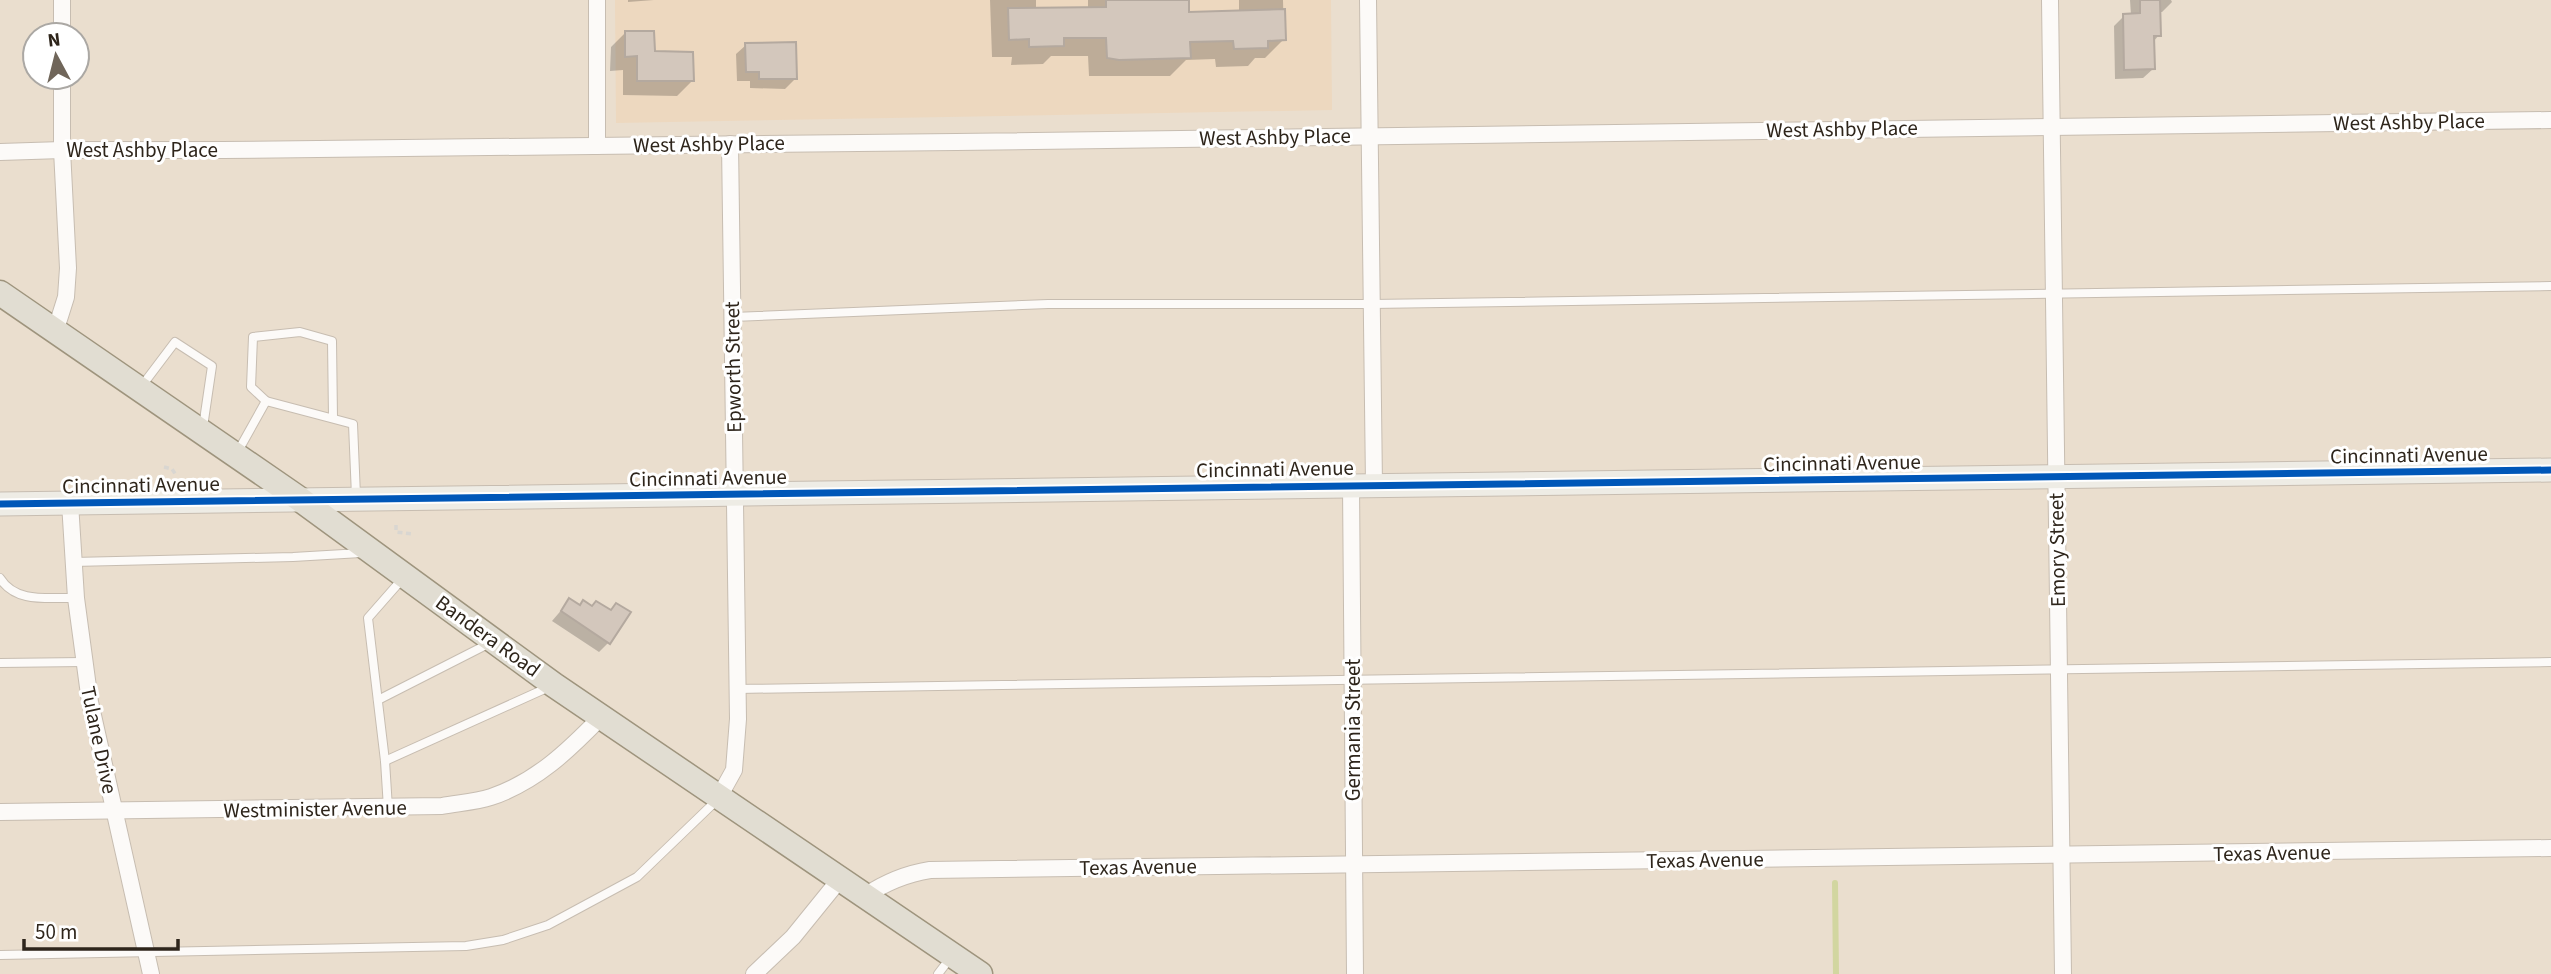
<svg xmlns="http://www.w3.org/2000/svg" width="2551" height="974" font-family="'Source Sans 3',sans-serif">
<rect width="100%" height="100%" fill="#eadece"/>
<!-- built -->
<polygon fill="#edd8bf" points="615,0 1331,0 1332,110 616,123"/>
<!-- shadow -->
<g fill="#0003">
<polygon points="628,0 654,0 628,2"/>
<polygon points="990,0 1036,0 1036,10 1088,9 1088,0 1187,0 1187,13 1239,12 1239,0 1283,0 1284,39 1265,58 1255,58 1248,66 1216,67 1215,59 1186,60 1170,76 1089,76 1088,56 1051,56 1043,64 1011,65 1012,57 992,57"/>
<polygon points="2130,0 2171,0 2172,2 2162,12 2158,12 2159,35 2153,42 2153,69 2143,78 2115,79 2114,26 2124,16 2131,15"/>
<polygon points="626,32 653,53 692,81 677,96 623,95 623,70 610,71 611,47"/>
<polygon points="746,45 795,79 785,89 750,88 750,81 737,81 736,54"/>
<polygon points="570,600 579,606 610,611 616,605 609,642 599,652 552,621"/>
</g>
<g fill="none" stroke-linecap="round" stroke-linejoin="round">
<!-- stream -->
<polyline stroke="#d2d6a0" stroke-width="6" points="1835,883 1836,974"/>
</g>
<!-- building -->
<g fill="#d3c7bc" stroke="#b4a99f" stroke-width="2">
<polygon points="1106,0 1189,0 1189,12 1285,9 1286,40 1268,41 1268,48 1234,49 1233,41 1190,42 1191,58 1119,60 1107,58 1106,38 1064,38 1064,46 1029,47 1029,39 1009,40 1008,8 1106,7"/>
<polygon points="2140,0 2160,0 2161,36 2154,36 2155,69 2124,70 2123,14 2140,13"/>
<polygon points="625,31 654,31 655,51 693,52 694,81 637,81 637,56 625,57"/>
<polygon points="796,42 797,79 759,79 759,72 746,72 745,43"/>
<polygon points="569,598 580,605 583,600 592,606 596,601 611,610 616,603 631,612 610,644 561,611"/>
</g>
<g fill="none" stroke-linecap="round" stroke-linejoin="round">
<defs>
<g id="lane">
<polyline points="733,317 1048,304 1372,304 2551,286"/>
<polyline points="141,387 175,342 212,366 203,427"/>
<polyline points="266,401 251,387 253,337 300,332 332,341 333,418"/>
<polyline points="237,453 266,401 353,424 356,496"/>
<polyline points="73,562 293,557 361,553"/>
<path d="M0,578C16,604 50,597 76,598"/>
<polyline points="0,663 83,662"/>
<polyline points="738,689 2551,662"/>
<polyline points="378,700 490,643"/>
<polyline points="385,761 549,687"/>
<polyline points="388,808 385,761 368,618 404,577"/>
<polyline points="0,955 466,946 503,940 548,925 637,877 717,800"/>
<polyline points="938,974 951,957"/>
</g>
<g id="street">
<polyline points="62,0 62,35"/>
<polyline points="597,0 597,146"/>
<polyline points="1368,0 1374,485"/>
<polyline points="2050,0 2063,974"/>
<polyline points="0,152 62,150 222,150 956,142 2551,120"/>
<polyline points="55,332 66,297 68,268 62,150 62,77"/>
<polyline points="1351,485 1355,974"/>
<polyline points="70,503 76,598 90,702 151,974"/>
<polyline points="719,797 734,770 738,719 730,144"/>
<path d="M0,812L442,806C458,803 476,802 491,797C536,782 569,750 601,717"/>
<path d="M865,896C886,882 905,874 930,870L2551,848"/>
<polyline points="754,974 793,937 840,879"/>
</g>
<polyline id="secondary" points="0,504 2551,470"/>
<polyline id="primary" points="0,293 301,500 554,685 980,974"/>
</defs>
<!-- lane casing -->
<use href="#lane" stroke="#c7bdb1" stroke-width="10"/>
<!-- street casing -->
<use href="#street" stroke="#c7bdb1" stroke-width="18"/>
<!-- secondary casing -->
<use href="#secondary" stroke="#c7bdb1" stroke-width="25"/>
<!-- primary casing -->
<use href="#primary" stroke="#9e947d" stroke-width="27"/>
<!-- path -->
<g stroke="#d9d6d1" stroke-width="3.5" stroke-dasharray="5 3.5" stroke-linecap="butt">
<polyline points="164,467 172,469 176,475"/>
<polyline points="396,525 396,532 413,534"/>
</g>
<!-- lane -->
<use href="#lane" stroke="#fcfaf8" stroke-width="8"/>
<!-- street -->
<use href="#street" stroke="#fcfaf8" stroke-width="16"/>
<!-- secondary -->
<use href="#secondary" stroke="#eeece5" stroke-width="23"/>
<!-- primary -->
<use href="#primary" stroke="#e1ddd2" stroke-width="24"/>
<defs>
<polyline id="cycleway" points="0,504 2551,470"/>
</defs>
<!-- cycleway casing -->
<use href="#cycleway" stroke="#fff" stroke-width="11"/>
<!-- cycleway -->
<use href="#cycleway" stroke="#0057b8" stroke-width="7"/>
</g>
<g text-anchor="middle" stroke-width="6" stroke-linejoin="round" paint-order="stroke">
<!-- street labels -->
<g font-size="21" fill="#2e251b" stroke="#fff">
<text transform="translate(2409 122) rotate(-1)" y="7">West Ashby Place</text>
<text transform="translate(1842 129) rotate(-1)" y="7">West Ashby Place</text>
<text transform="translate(1275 137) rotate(-1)" y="7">West Ashby Place</text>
<text transform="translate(709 144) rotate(-1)" y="7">West Ashby Place</text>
<text x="142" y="157">West Ashby Place</text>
<text transform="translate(733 367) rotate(-91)" y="7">Epworth Street</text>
<text transform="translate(2409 455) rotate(-1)" y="7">Cincinnati Avenue</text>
<text transform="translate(1842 463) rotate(-1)" y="7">Cincinnati Avenue</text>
<text transform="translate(1275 469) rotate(-1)" y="7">Cincinnati Avenue</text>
<text transform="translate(708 478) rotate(-1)" y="7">Cincinnati Avenue</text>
<text transform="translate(141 485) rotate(-1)" y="7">Cincinnati Avenue</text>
<text transform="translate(2057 550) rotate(-91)" y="7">Emory Street</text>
<text transform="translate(488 636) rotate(36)" y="7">Bandera Road</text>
<text transform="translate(1353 730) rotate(-90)" y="7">Germania Street</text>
<text transform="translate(99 740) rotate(78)" y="7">Tulane Drive</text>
<text transform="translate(315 809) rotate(-1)" y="7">Westminister Avenue</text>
<text transform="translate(2272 853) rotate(-1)" y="7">Texas Avenue</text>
<text transform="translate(1705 860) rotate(-1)" y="7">Texas Avenue</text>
<text transform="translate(1138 867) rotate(-1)" y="7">Texas Avenue</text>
</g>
</g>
<!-- north arrow -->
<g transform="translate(56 56) rotate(353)"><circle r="33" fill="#ffffff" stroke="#aba8a4" stroke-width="2"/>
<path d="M0-5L12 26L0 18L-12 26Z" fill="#70665a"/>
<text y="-10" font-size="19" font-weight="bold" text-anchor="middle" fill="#2e251b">N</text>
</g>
<!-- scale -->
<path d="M24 939v10h154v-10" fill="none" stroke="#2e251b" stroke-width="3.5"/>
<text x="35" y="939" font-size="21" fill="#2e251b" stroke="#ffffff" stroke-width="5" paint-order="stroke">50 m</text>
</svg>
